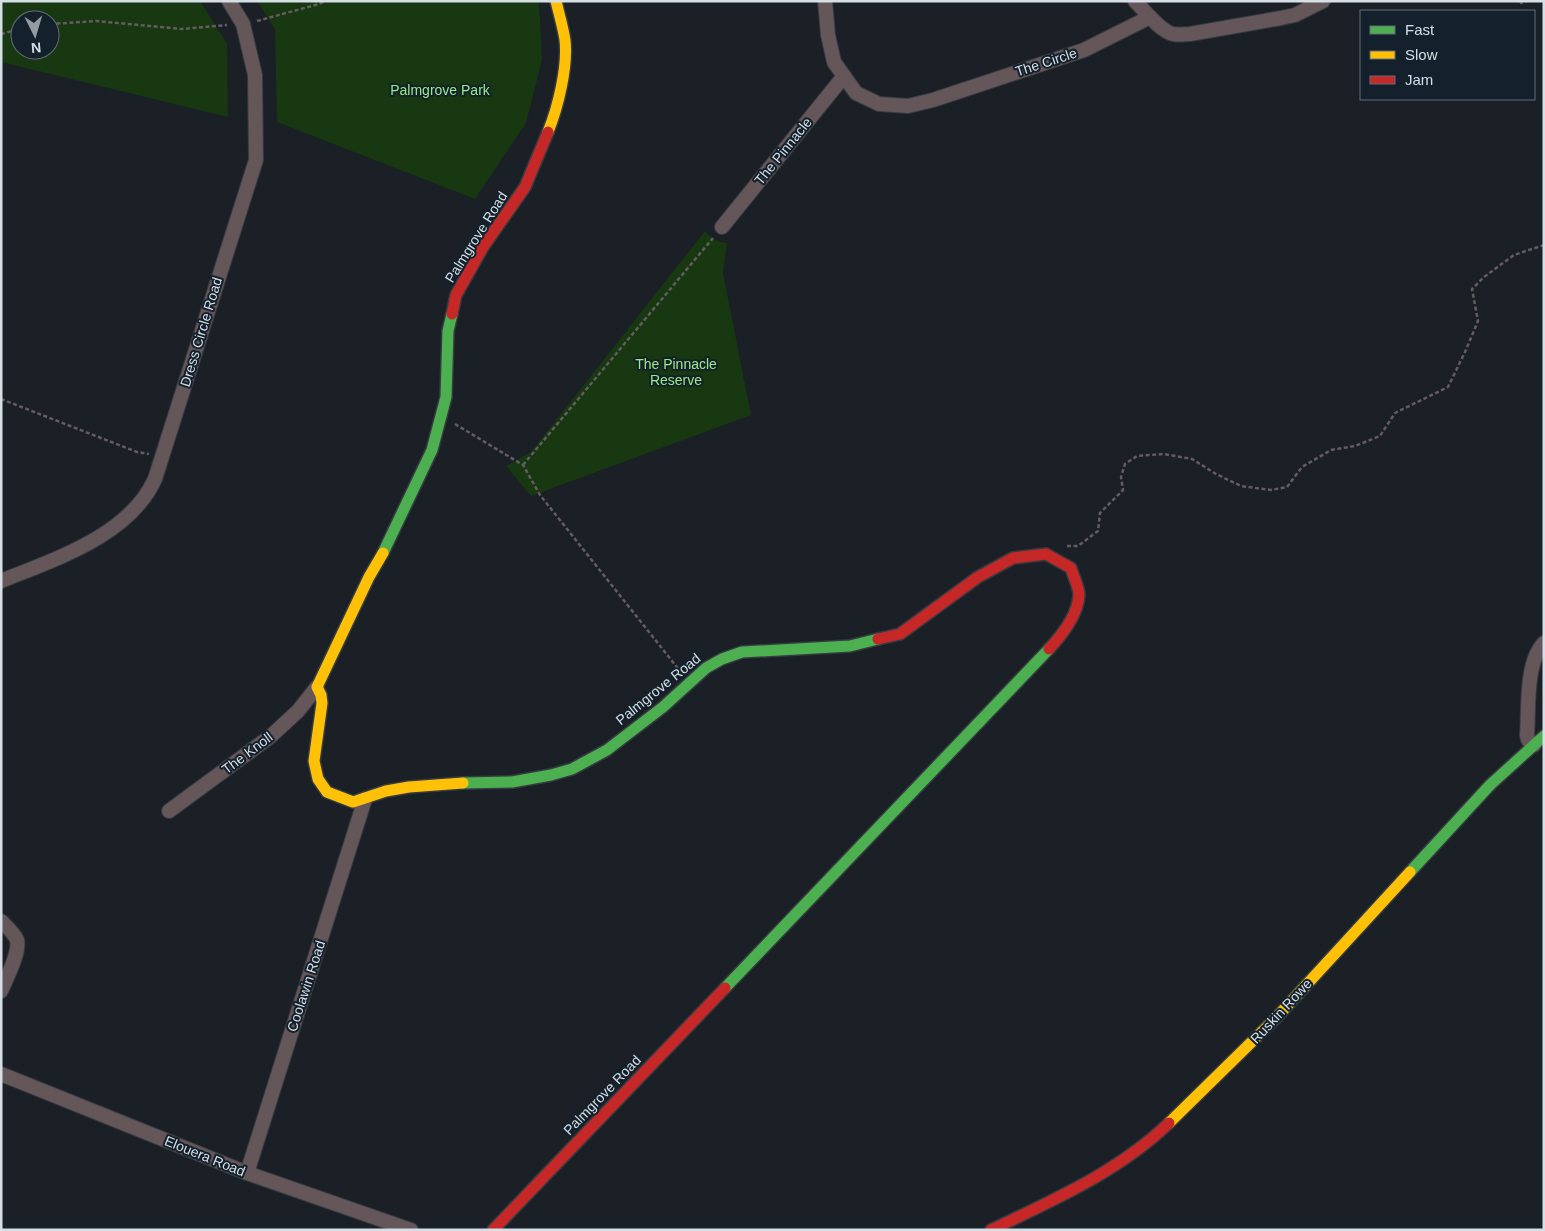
<svg xmlns="http://www.w3.org/2000/svg" width="1545" height="1231" font-family="Arial,sans-serif">
<rect width="100%" height="100%" fill="#1a2026"/>
<!-- green -->
<g fill="#173810" fill-rule="evenodd">
<path d="M5,1H200L227,44L228,117L1,62V12ZM20,20H50V50H20Z"/>
<polygon points="257,1 539,1 542,60 526,123 475,199 277,122 275,29"/>
<path d="M705,231C712,239 717,242 727,243L723,273L751,415L531,496L506,466L531,452Z"/>
</g>
<g fill="none" stroke-linecap="round" stroke-linejoin="round">
<defs>
<g id="street">
<polyline points="825,1 828,35 834,62 856,93 879,104 908,106 933,100 1084,50 1150,17"/>
<path d="M1135,1C1144,10 1159,29 1170,33C1176,36 1184,34 1190,34L1281,18L1295,15L1323,1"/>
<polyline points="722,227 844,76"/>
<path d="M1,581C55,559 129,536 155,479L256,160L255,75L243,24L229,1"/>
<path d="M1534,745L1528,740L1527,735C1529,710 1525,662 1544,643"/>
<polyline points="169,811 271,736 298,711 317,687"/>
<path d="M1,921C7,927 14,933 17,940C20,953 6,979 1,991"/>
<polyline points="1,1074 247,1173 411,1230"/>
<polyline points="247,1173 365,799"/>
</g>
<g id="fast">
<polyline points="383,553 432,450 446,397 448,331 452,314"/>
<polyline points="463,783 512,782 551,775 572,769 607,750 663,707 706,668 722,659 742,652 850,646 878,639"/>
<polyline points="1410,872 1490,785 1544,736"/>
<polyline points="725,988 1049,649"/>
</g>
<g id="slow">
<path d="M548,132C558,107 568,67 565,40C563,27 559,14 556,1"/>
<polyline points="383,553 369,577 317,687 321,695 322,703 314,761 318,779 327,792 353,802 386,791 409,787 463,783"/>
<polyline points="1169,1123 1276,1018 1410,872"/>
</g>
<g id="jam">
<polyline points="452,314 456,295 483,247 525,187 548,132"/>
<path d="M878,639L900,634L978,577L1013,558L1046,554L1071,568C1073,576 1079,587 1079,595C1078,615 1062,635 1049,649"/>
<polyline points="493,1230 725,988"/>
<path d="M991,1230C1053,1200 1118,1172 1169,1123"/>
</g>
</defs>
<!-- street casing -->
<use href="#street" stroke="#353b40" stroke-width="16"/>
<!-- fast casing -->
<use href="#fast" stroke="#353b40" stroke-width="14"/>
<!-- slow casing -->
<use href="#slow" stroke="#353b40" stroke-width="14"/>
<!-- jam casing -->
<use href="#jam" stroke="#353b40" stroke-width="14"/>
<!-- path -->
<g stroke="#645c61" stroke-width="2.5" stroke-dasharray="4 2.5" stroke-linecap="butt">
<polyline points="1520,1 1521,3 1527,1"/>
<polyline points="257,21 319,4 325,1"/>
<polyline points="50,24 96,21 182,29 227,25"/>
<polyline points="1,34 20,29"/>
<polyline points="1,399 137,452 149,454"/>
<polyline points="455,424 523,465 540,495 680,671"/>
<polyline points="523,465 713,238"/>
<polyline points="1067,546 1078,546 1098,531 1100,513 1123,490 1121,477 1125,464 1137,456 1164,454 1192,459 1216,474 1241,486 1271,490 1287,487 1302,467 1331,450 1355,446 1380,436 1395,413 1448,387 1465,352 1478,321 1472,289 1484,277 1514,255 1544,245"/>
</g>
<!-- street -->
<use href="#street" stroke="#65565a" stroke-width="14"/>
<!-- fast -->
<use href="#fast" stroke="#4caf50" stroke-width="11"/>
<!-- slow -->
<use href="#slow" stroke="#ffc107" stroke-width="11"/>
<!-- jam -->
<use href="#jam" stroke="#c62828" stroke-width="11"/>
</g>
<g text-anchor="middle" stroke-width="4" stroke-linejoin="round" paint-order="stroke">
<!-- street labels -->
<g font-size="14" fill="#d6dfe6" stroke="#14212c">
<text transform="translate(1046 62) rotate(-18)" y="5">The Circle</text>
<text transform="translate(783 151) rotate(-51)" y="5">The Pinnacle</text>
<text transform="translate(476 237) rotate(-58)" y="5">Palmgrove Road</text>
<text transform="translate(201 332) rotate(-73)" y="5">Dress Circle Road</text>
<text transform="translate(658 689) rotate(-39)" y="5">Palmgrove Road</text>
<text transform="translate(247 753) rotate(-37)" y="5">The Knoll</text>
<text transform="translate(306 986) rotate(-72)" y="5">Coolawin Road</text>
<text transform="translate(1281 1011) rotate(-47)" y="5">Ruskin Rowe</text>
<text transform="translate(602 1095) rotate(-46)" y="5">Palmgrove Road</text>
<text transform="translate(205 1156) rotate(22)" y="5">Elouera Road</text>
</g>
<!-- park labels -->
<g font-size="14" fill="#9aec85" stroke="#14212c">
<text x="440" y="95">Palmgrove Park</text>
<text x="676" y="369">The Pinnacle<tspan x="676" dy="16">Reserve</tspan></text>
</g>
</g>
<!-- border -->
<rect width="1545" height="1231" fill="none" stroke="#d6dfe6" stroke-width="5"/>
<!-- legend -->
<rect x="1360" y="10" width="175" height="90" fill="#14212c" stroke="#626d76"/>
<rect x="1370" y="26" width="25" height="8" fill="#4caf50" stroke="#626d76"/>
<text x="1405" y="35" font-size="15" fill="#d6dfe6">Fast</text>
<rect x="1370" y="51" width="25" height="8" fill="#ffc107" stroke="#626d76"/>
<text x="1405" y="60" font-size="15" fill="#d6dfe6">Slow</text>
<rect x="1370" y="76" width="25" height="8" fill="#c62828" stroke="#626d76"/>
<text x="1405" y="85" font-size="15" fill="#d6dfe6">Jam</text>
<!-- north arrow -->
<g transform="translate(35 35) rotate(175)"><circle r="24" fill="#14212c" stroke="#626d76"/>
<path d="M0-4L9 19L0 12L-9 19Z" fill="#949ca3"/>
<text y="-8" font-size="14" font-weight="bold" text-anchor="middle" fill="#d6dfe6">N</text>
</g>
</svg>
